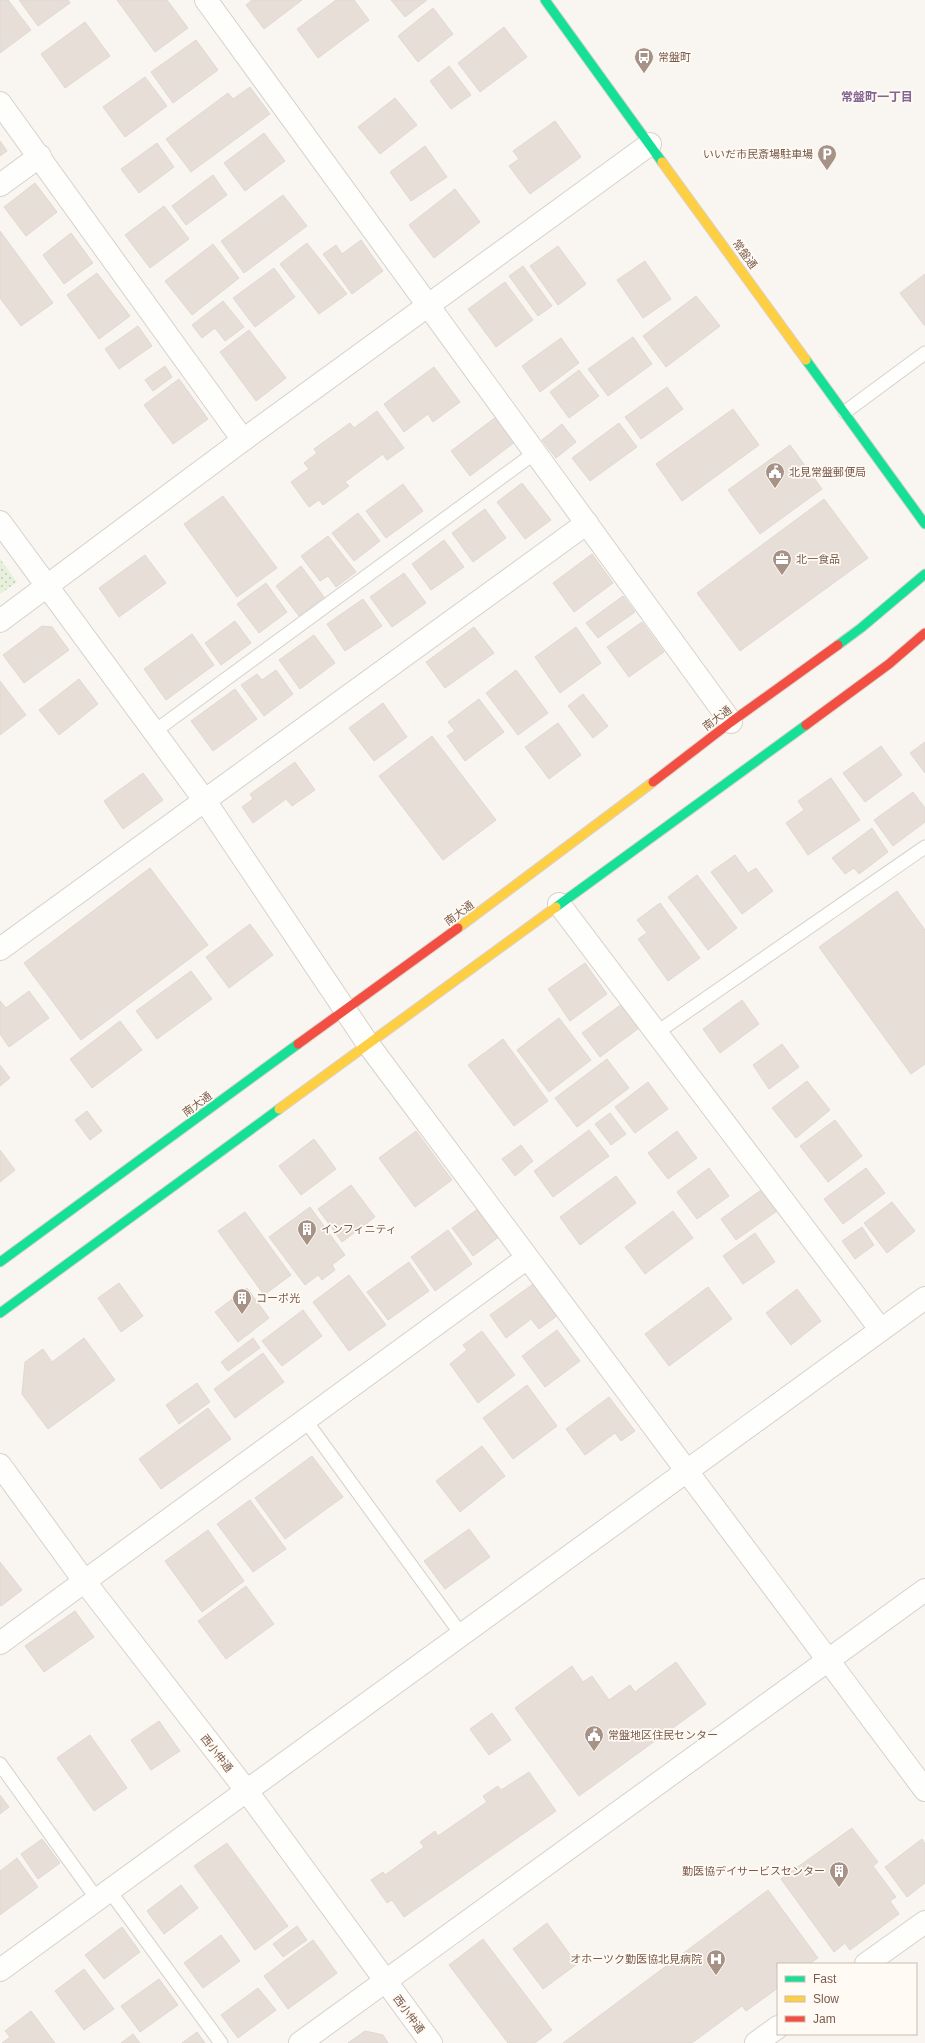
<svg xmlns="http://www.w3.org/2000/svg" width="925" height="2043" font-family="Helvetica,'Noto Sans JP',sans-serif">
<defs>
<pattern id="park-dots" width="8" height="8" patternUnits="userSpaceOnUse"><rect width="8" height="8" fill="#e7f0db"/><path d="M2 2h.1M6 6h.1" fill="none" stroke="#c0c6b4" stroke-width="1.8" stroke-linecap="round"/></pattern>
</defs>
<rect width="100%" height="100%" fill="#f9f5f0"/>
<!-- park -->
<polygon fill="url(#park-dots)" points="0,559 17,582 0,594"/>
<!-- building -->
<g fill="#e6ded7" stroke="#e2d8d2">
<polygon points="0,0 8,0 31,30 0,53"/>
<polygon points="19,0 68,0 70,3 38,26"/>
<polygon points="117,0 167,0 188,28 155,52"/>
<polygon points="252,0 302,0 264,29 246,5"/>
<polygon points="336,0 354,0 369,20 318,58 297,29"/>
<polygon points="391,0 427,0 405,17"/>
<polygon points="433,8 453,34 418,62 398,36"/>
<polygon points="85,22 110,56 65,88 41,54"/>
<polygon points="504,27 527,57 480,92 458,63"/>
<polygon points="196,40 218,70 173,103 151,72"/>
<polygon points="449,66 471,95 451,109 430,81"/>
<polygon points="145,77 167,106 125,137 103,107"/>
<polygon points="250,87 270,114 191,172 166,139 228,93 233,99"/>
<polygon points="395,98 417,125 380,154 358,127"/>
<polygon points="555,121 581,157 530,194 509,166 519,159 513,151"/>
<polygon points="264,133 285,161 245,191 224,163"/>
<polygon points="0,141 7,151 0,156"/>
<polygon points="157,143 174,167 139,193 121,169"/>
<polygon points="425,146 447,177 411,201 390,172"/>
<polygon points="213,175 227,195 186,225 172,206"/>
<polygon points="35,183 57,212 26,236 4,207"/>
<polygon points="455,189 480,222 434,258 409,225"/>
<polygon points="283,195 307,226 244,273 221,241"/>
<polygon points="164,206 189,239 150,268 125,235"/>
<polygon points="0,231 53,303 21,326 0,298"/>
<polygon points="71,233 93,263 64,284 43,255"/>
<polygon points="361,240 383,271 352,294 323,254 336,245 342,254"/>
<polygon points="307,243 347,294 319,314 280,264"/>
<polygon points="213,244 239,278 192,315 165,281"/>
<polygon points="558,246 586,284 558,305 530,266"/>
<polygon points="645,261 671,299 643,318 617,280"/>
<polygon points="523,266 552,306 538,316 509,276"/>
<polygon points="274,268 295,297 255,327 233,298"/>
<polygon points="97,273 130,316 99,339 67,295"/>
<polygon points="925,274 925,325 924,325 900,293"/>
<polygon points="505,282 533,320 496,347 468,309"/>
<polygon points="696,296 720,326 666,367 643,336"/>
<polygon points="223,301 244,327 225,341 215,328 202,338 192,325"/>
<polygon points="138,326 152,346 119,369 105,349"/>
<polygon points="249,330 286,378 256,401 220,352"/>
<polygon points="633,337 652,364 608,396 588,369"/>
<polygon points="561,338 579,363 540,392 522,366"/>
<polygon points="165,366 172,377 153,391 145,380"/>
<polygon points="434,367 460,402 433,422 428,414 404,432 384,404"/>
<polygon points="579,370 599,396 569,418 550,392"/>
<polygon points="179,379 208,419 173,444 144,405"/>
<polygon points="667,387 683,409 641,439 625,417"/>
<polygon points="733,409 759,445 682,501 656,464"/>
<polygon points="377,411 404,448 387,460 383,454 345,482 349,486 323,505 319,500 309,507 291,482 309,469 304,463 317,453 314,449 350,423 354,428"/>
<polygon points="496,417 515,442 470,476 451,451"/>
<polygon points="619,423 637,447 590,481 572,458"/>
<polygon points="562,424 576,442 556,458 542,440"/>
<polygon points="790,445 822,489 760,534 728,490"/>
<polygon points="522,483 551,520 525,539 497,502"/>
<polygon points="403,484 423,511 386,538 366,511"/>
<polygon points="223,496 277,568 237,597 184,524"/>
<polygon points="824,499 868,558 740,651 697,593"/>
<polygon points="485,509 506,538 473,562 452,533"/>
<polygon points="358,513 380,541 354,561 332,533"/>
<polygon points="328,536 356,572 336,587 328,576 320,581 301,556"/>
<polygon points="444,540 464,567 431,590 412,564"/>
<polygon points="592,554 613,583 574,612 553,583"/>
<polygon points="145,555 166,583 119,617 99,588"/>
<polygon points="301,566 324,597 299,616 276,586"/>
<polygon points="404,573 426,603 392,627 370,597"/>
<polygon points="266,583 287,612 259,633 237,604"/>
<polygon points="623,596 635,612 598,638 586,623"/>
<polygon points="363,599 382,626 345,651 327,624"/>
<polygon points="235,621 251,643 221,665 205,643"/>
<polygon points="642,622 664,652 629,677 607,647"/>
<polygon points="42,626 52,627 69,650 24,683 3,655"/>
<polygon points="474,627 494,653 445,688 426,662"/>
<polygon points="576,627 601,663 560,693 535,657"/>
<polygon points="192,634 214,665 166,700 144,669"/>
<polygon points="314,635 335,663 300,689 279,660"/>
<polygon points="276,670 293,694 264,716 241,685 257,674 262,680"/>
<polygon points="516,670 548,713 518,735 486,693"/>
<polygon points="79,679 98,704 59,735 39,710"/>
<polygon points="0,681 26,715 0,735"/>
<polygon points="235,689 257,719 213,751 191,721"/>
<polygon points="583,694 608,726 593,738 568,706"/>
<polygon points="479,699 504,732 465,761 447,736 455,731 448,722"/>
<polygon points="383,703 407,737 374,761 349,728"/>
<polygon points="558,723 581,755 549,779 525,747"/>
<polygon points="432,736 496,820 443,860 379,776"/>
<polygon points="925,742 925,773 910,753"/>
<polygon points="881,746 902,775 865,802 843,773"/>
<polygon points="295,762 315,790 292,806 286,799 253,823 242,807 253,799 250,794"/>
<polygon points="143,773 163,800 123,829 104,801"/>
<polygon points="831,778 860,820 808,855 786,823 804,810 798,801"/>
<polygon points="913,792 925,808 925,822 893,846 874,820"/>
<polygon points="872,828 888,852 859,874 854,868 845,874 832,858"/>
<polygon points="735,855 748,873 756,868 773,891 742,914 711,872"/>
<polygon points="150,868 208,945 81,1040 24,963"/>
<polygon points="697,875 737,928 708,950 668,897"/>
<polygon points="897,891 925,930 925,1064 911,1074 819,947"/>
<polygon points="660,903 700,958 668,981 638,939 647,933 637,920"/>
<polygon points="250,924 273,955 229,988 206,957"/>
<polygon points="585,963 607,994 570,1021 548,989"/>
<polygon points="191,971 212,999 157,1039 136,1011"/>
<polygon points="29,991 49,1018 9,1047 0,1034 0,1001 6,1008"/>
<polygon points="742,1000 759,1024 720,1053 703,1029"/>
<polygon points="622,1004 639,1028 600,1057 582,1033"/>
<polygon points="559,1018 591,1060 549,1092 517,1050"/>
<polygon points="120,1021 142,1050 92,1088 70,1059"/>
<polygon points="503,1039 548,1101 514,1126 468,1065"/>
<polygon points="782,1044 799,1067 769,1089 753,1065"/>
<polygon points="607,1059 629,1088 577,1127 555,1098"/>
<polygon points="0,1065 10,1078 0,1086"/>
<polygon points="807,1081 830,1110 796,1138 772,1108"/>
<polygon points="648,1082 668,1109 635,1133 615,1107"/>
<polygon points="87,1111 102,1131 90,1140 75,1120"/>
<polygon points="610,1113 626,1134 611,1145 595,1124"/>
<polygon points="835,1120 862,1156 828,1182 800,1146"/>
<polygon points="589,1130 609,1156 553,1197 534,1171"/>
<polygon points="416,1131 452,1180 415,1207 379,1158"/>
<polygon points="677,1131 697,1158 668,1179 648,1153"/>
<polygon points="314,1139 336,1169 301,1195 279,1166"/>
<polygon points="521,1145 533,1161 515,1176 502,1159"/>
<polygon points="0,1150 15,1170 0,1182"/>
<polygon points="709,1168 729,1196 697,1219 677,1192"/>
<polygon points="866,1168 885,1193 843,1224 824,1199"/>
<polygon points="616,1176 636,1203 580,1245 560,1217"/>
<polygon points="351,1185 375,1217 342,1242 318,1209"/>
<polygon points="761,1190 777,1211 736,1240 721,1219"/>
<polygon points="892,1202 915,1231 887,1253 864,1223"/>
<polygon points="310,1207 345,1255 332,1265 335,1270 322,1280 318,1275 305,1285 269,1237"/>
<polygon points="479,1208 500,1236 473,1256 452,1228"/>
<polygon points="673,1211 693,1238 645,1274 625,1247"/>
<polygon points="245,1212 291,1275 264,1295 218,1231"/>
<polygon points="862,1227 874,1245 855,1259 842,1241"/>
<polygon points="448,1230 472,1264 435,1291 411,1257"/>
<polygon points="755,1233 775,1262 743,1284 723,1256"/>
<polygon points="409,1262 429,1291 388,1320 367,1292"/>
<polygon points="349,1275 386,1325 349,1351 313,1302"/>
<polygon points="119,1283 143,1316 121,1332 98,1298"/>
<polygon points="533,1284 557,1316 539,1329 531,1319 506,1338 490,1315"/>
<polygon points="708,1287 732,1319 669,1366 645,1334"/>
<polygon points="247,1288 269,1318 238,1342 215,1312"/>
<polygon points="797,1289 821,1321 791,1345 766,1313"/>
<polygon points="303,1310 322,1336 282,1366 262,1341"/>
<polygon points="557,1330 580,1361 545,1387 522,1356"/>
<polygon points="482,1331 515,1375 478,1403 450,1364 467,1350 463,1345"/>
<polygon points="84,1338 115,1380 48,1429 22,1394 25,1362 43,1349 52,1362"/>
<polygon points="253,1338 260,1348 228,1371 221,1362"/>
<polygon points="263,1353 284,1382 235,1418 214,1389"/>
<polygon points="197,1383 210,1402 179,1424 166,1405"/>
<polygon points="527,1385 557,1426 513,1459 483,1418"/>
<polygon points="609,1397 635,1431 621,1441 615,1433 585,1455 566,1429"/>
<polygon points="208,1408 231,1439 161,1489 139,1459"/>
<polygon points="482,1446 505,1476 460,1512 436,1481"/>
<polygon points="312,1456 343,1497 285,1539 255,1498"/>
<polygon points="250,1500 286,1549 253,1572 217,1524"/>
<polygon points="469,1529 490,1557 445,1589 424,1561"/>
<polygon points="208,1530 244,1581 202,1612 165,1561"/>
<polygon points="0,1562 22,1590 1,1606 0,1605"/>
<polygon points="246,1586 274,1624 226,1659 198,1621"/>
<polygon points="75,1611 94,1637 44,1672 25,1646"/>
<polygon points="676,1662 706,1704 579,1796 515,1708 572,1666 583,1682 592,1676 609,1700 630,1685 635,1692"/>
<polygon points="492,1713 511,1740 489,1755 470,1729"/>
<polygon points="159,1721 180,1751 151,1770 131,1740"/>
<polygon points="90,1735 127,1788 94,1811 57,1758"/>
<polygon points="529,1772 556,1811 404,1917 392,1900 387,1903 371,1880 383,1872 385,1875 424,1847 420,1842 435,1831 438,1836 487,1802 483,1796 498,1786 501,1790"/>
<polygon points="0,1795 9,1807 0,1814"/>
<polygon points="852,1828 878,1862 873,1866 896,1897 890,1901 899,1914 850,1950 845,1943 834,1952 781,1879"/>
<polygon points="42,1839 60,1863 38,1879 21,1854"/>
<polygon points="922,1839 925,1844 925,1883 907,1897 885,1867"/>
<polygon points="227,1843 288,1926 255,1950 194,1866"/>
<polygon points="17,1858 38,1887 0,1915 0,1871"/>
<polygon points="181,1885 198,1908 164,1934 147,1911"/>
<polygon points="768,1890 818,1958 809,1964 778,1964 778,1988 746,2011 742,2006 692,2043 563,2043"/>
<polygon points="547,1923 577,1964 543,1989 513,1949"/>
<polygon points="297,1926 307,1940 283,1957 273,1944"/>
<polygon points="122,1927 140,1952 104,1979 85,1955"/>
<polygon points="221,1935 240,1961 203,1988 184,1963"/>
<polygon points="483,1939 552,2030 535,2043 508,2043 449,1965"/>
<polygon points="313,1940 337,1973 288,2009 264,1976"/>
<polygon points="84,1969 114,2009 84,2030 55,1991"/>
<polygon points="159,1979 178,2005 140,2032 121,2006"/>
<polygon points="258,1988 276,2010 238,2038 221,2015"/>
<polygon points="31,2011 55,2043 2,2043 10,2037 5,2031"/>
<polygon points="365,2031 383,2035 388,2043 348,2043"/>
<polygon points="197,2032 205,2043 182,2043"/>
<polygon points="133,2034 140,2043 121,2043"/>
</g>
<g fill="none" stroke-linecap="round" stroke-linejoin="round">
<defs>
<g id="lane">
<polyline points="845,412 925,353"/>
<polyline points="155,731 536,452"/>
<polyline points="656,1033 925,847"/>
<polyline points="306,1421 461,1634"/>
<polyline points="0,1764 97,1899"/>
<polyline points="109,1890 221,2043"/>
</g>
<g id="street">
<polyline points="206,0 731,722"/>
<polyline points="0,103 243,440"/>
<polyline points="0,185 40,156"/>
<polyline points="0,522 205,801 368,1044 925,1790"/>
<polyline points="0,621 243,440 650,144"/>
<polyline points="559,904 881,1330"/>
<polyline points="0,949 587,523"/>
<polyline points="0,1465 85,1582 246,1790 431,2043"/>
<polyline points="0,1643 527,1258"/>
<polyline points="866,1964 925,1922"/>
<polyline points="0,1970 925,1298"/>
<polyline points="300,2043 925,1590"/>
<polyline points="756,2043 778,2027"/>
</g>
<g id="fast">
<polyline points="545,0 662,162"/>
<polyline points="806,360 925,524"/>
<polyline points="838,645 861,628 925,574"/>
<polyline points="556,907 806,725"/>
<polyline points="0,1262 298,1044"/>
<polyline points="0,1313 279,1109"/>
</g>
<g id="slow">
<polyline points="662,162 806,360"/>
<polyline points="458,928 653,782"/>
<polyline points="279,1109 556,907"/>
</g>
<g id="jam">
<polyline points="806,725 889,664 925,633"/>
<polyline points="653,782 731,722 838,645"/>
<polyline points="298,1044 458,928"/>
</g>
</defs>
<!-- lane casing -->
<use href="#lane" stroke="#d7d1cb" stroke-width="15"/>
<!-- street casing -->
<use href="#street" stroke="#d7d1cb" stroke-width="24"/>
<!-- fast casing -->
<use href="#fast" stroke="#d9d2cb" stroke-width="11"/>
<!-- slow casing -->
<use href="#slow" stroke="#d9d2cb" stroke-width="11"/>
<!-- jam casing -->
<use href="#jam" stroke="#d9d2cb" stroke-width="11"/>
<!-- lane -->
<use href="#lane" stroke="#fefefd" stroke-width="13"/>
<!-- street -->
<use href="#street" stroke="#fefefd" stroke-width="22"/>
<!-- fast -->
<use href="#fast" stroke="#16e098" stroke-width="9"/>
<!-- slow -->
<use href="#slow" stroke="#ffcf43" stroke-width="9"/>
<!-- jam -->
<use href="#jam" stroke="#f24e42" stroke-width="9"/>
</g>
<!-- icons -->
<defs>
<symbol id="bus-pin" viewBox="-11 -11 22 30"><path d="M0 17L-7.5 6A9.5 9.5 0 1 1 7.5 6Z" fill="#a69286" stroke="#fffaf3"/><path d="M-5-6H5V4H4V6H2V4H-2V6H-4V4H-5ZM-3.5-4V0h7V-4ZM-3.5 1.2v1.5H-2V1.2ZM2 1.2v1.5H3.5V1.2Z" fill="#fff"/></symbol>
<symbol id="parking-pin" viewBox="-11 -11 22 30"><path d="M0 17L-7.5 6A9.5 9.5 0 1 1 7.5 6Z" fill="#a69286" stroke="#fffaf3"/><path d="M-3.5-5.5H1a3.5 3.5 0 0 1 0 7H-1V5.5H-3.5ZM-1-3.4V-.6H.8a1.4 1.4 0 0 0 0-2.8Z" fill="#fff"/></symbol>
<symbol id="civic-pin" viewBox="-11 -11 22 30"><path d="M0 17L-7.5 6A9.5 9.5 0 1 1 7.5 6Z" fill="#a69286" stroke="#fffaf3"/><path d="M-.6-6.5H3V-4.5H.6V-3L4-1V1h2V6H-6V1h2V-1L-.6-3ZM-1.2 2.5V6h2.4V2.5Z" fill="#fff"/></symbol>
<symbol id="office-pin" viewBox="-11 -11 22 30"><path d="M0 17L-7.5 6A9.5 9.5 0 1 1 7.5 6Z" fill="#a69286" stroke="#fffaf3"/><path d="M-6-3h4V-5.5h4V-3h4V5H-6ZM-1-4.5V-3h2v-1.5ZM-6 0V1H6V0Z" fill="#fff"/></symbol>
<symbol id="building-pin" viewBox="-11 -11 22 30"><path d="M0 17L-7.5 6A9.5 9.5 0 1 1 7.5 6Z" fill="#a69286" stroke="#fffaf3"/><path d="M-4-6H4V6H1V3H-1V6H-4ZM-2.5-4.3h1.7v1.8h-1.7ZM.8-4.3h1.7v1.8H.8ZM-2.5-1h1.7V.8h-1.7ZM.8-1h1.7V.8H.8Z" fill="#fff"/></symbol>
<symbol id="hospital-pin" viewBox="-11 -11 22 30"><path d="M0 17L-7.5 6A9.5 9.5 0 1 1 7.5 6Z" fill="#a69286" stroke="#fffaf3"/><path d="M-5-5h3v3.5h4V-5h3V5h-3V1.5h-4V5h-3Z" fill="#fff"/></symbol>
</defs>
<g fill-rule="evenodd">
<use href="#bus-pin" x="633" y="46" width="22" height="30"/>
<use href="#parking-pin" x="816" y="143" width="22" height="30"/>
<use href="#civic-pin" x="764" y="461" width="22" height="30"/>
<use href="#office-pin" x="771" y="548" width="22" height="30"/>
<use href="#building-pin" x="296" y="1218" width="22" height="30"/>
<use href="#building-pin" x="231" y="1287" width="22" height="30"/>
<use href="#civic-pin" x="583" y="1724" width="22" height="30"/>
<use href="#building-pin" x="828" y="1860" width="22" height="30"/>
<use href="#hospital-pin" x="705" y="1948" width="22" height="30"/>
</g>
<g text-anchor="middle" stroke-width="3.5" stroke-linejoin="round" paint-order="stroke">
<!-- poi labels -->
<g font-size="11" fill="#7a5c4d" stroke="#fffaf3" text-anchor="start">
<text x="658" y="61">常盤町</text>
<text x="813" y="158" text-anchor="end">いいだ市民斎場駐車場</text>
<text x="789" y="476">北見常盤郵便局</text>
<text x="796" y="563">北一食品</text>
<text x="321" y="1233">インフィニティ</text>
<text x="256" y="1302">コーポ光</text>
<text x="608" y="1739">常盤地区住民センター</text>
<text x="825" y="1875" text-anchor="end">勤医協デイサービスセンター</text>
<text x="702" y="1963" text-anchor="end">オホーツク勤医協北見病院</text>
</g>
<!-- street labels -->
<g font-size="11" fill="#7a5c4d" stroke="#fffaf3">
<text transform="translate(745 254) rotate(54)" y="4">常盤通</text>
<text transform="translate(717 718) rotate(-37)" y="4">南大通</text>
<text transform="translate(459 913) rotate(-36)" y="4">南大通</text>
<text transform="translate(197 1104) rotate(-36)" y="4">南大通</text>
<text transform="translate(217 1753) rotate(52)" y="4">西小仲通</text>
<text transform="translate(409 2014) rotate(54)" y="4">西小仲通</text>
</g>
<!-- neighbourhood labels -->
<g font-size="12" font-weight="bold" fill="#846695" stroke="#fffaf3">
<text x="877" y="101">常盤町一丁目</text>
</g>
</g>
<!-- legend -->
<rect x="777" y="1963" width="140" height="72" fill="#fffaf3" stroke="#cabbb1"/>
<rect x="785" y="1976" width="20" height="6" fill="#16e098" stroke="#cabbb1"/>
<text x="813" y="1983" font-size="12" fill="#7a5c4d">Fast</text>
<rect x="785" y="1996" width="20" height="6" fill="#ffcf43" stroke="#cabbb1"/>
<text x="813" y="2003" font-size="12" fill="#7a5c4d">Slow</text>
<rect x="785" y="2016" width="20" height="6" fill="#f24e42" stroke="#cabbb1"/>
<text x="813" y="2023" font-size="12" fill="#7a5c4d">Jam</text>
</svg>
